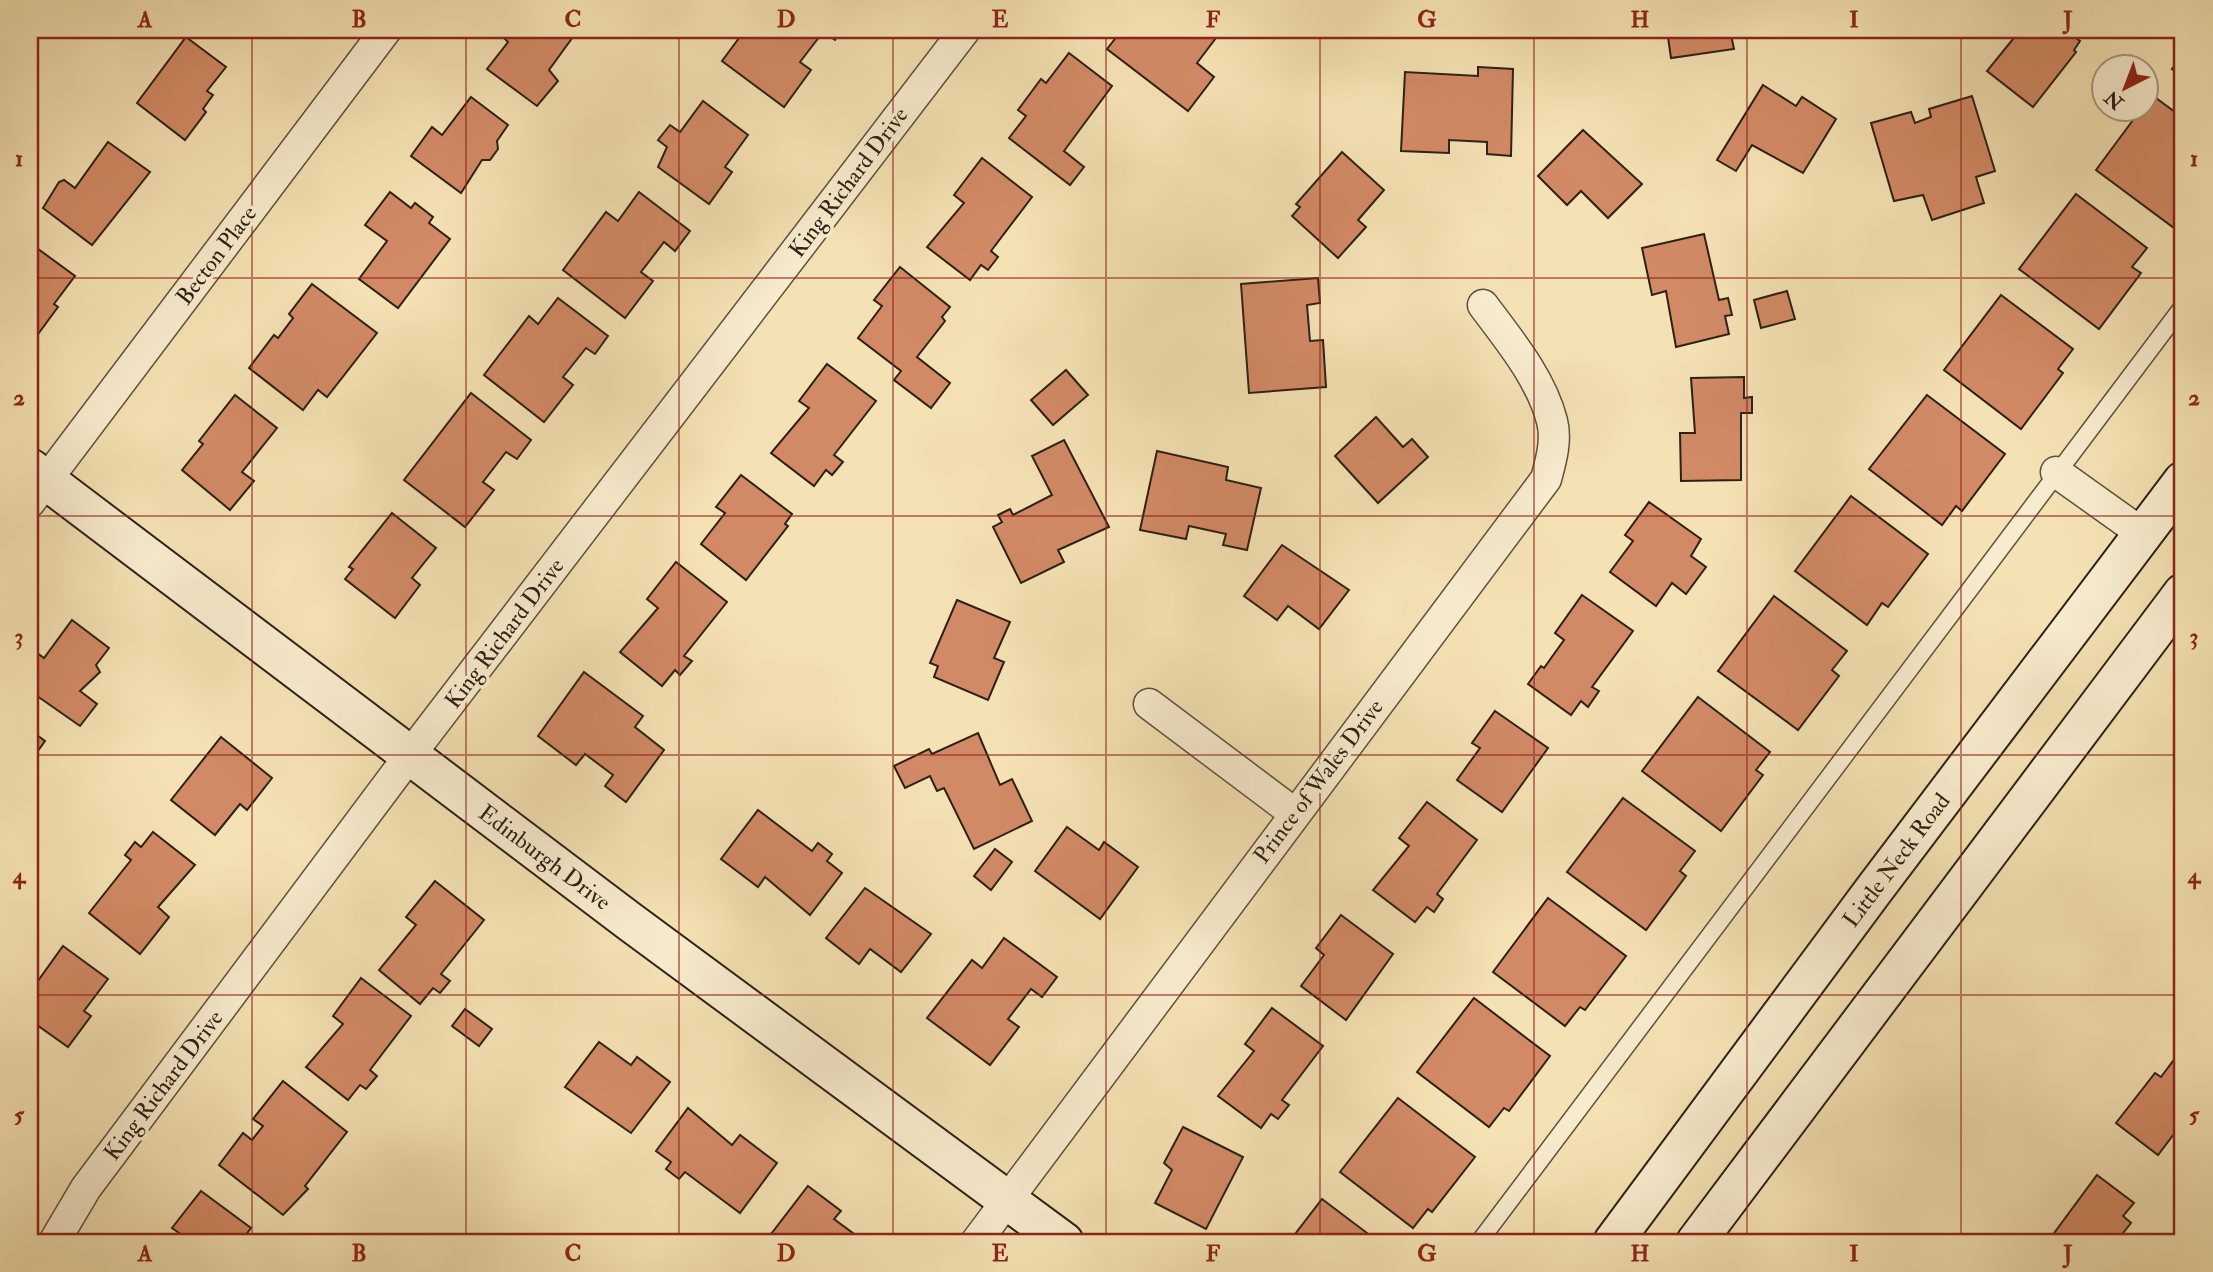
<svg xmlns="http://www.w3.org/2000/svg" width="2213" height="1272" font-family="'IM FELL Double Pica',serif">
<rect width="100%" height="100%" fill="#f5e2b4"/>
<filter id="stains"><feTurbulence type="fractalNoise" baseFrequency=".00286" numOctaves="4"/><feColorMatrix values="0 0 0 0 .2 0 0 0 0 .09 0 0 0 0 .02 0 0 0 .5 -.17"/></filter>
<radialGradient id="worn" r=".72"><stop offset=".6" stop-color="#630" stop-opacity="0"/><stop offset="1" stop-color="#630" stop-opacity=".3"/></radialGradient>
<!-- building -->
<g fill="#d28a66" stroke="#2d2015" stroke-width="2">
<polygon points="30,30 41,34 30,49"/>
<polygon points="512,30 578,30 549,70 558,81 537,106 487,69 508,42 505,39"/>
<polygon points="745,30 842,30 835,40 823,32 800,62 811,70 784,107 722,61"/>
<polygon points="1122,30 1222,30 1197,63 1214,77 1188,111 1107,49"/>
<polygon points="1667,30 1730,30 1734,49 1671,58"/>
<polygon points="2004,30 2065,30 2080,41 2074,50 2076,52 2033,107 1987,71 2013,39"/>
<polygon points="186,37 226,67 207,91 213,95 203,109 206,112 185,140 137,103"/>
<polygon points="1069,53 1112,86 1064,151 1084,167 1070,185 1009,138 1026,116 1018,110 1041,79 1046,83"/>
<polygon points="2183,54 2183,78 2172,69"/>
<polygon points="1478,67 1513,69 1511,156 1487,154 1487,142 1449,140 1449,153 1401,151 1405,72 1478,76"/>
<polygon points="1763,85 1796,106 1802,97 1836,119 1803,173 1752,145 1736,171 1717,160"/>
<polygon points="2152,95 2183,118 2183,216 2174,228 2096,170 2142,108 2146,108"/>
<polygon points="1972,96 1995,171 1976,177 1984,203 1932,220 1923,195 1894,201 1871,123 1911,112 1915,123 1931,117 1929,109"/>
<polygon points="471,97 508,125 497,141 498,149 490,160 482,160 461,193 411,156 432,127 442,135"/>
<polygon points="703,101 748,135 725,167 732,172 709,204 658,167 667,147 658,140 670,125 680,132"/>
<polygon points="1583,130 1642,184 1608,218 1581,191 1567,205 1538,176"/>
<polygon points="108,142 150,172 92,245 43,208 59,182 64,180 75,188"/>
<polygon points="1342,152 1384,190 1358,220 1366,227 1338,258 1292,216 1300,207 1296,204"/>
<polygon points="982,158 1032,197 991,251 998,257 988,270 981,265 970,280 927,247 964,203 954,195"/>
<polygon points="390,192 411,208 415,203 433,217 429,223 450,239 398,308 359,279 387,241 365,225"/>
<polygon points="639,192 690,231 675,251 664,242 641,272 653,281 625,318 563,270 606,212 618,221"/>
<polygon points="2076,194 2147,248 2132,267 2141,273 2099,329 2019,269"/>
<polygon points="1704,234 1719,300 1728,298 1732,315 1725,316 1729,334 1676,347 1666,291 1652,295 1642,248"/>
<polygon points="30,243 75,276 54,304 58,307 30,345"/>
<polygon points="900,267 950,307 942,317 945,321 917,357 950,383 931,408 894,380 901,371 858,338 882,306 874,300"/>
<polygon points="1318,278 1320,303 1307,305 1310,341 1323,340 1326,387 1249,393 1241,284"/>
<polygon points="312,284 377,333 327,397 318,390 303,410 249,368 274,335 278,338 293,318 289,314"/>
<polygon points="1787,291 1795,319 1761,328 1754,300"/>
<polygon points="2001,295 2073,349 2058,369 2063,373 2021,429 1944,370"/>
<polygon points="558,298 608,336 595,354 586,348 563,377 573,385 544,422 484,375 529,316 538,324"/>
<polygon points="827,364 876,401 834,455 843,462 832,475 826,470 814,486 771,453 809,408 799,401"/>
<polygon points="1066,370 1088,395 1053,425 1031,400"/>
<polygon points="1744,377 1744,398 1752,397 1752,413 1741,413 1741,480 1681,481 1680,433 1695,433 1691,378"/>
<polygon points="471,393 531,440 517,459 506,452 483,482 494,490 465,527 404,480"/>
<polygon points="235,395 277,428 242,472 254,481 230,510 182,470 203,444 199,441"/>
<polygon points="1927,395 2005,454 1962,511 1956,506 1942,525 1869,469"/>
<polygon points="1376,417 1403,447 1412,439 1428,457 1378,503 1335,456"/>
<polygon points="1064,440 1109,527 1058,550 1064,562 1021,583 993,527 1002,522 998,515 1010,509 1013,515 1052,495 1032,456"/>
<polygon points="1157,451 1228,467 1226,480 1261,488 1247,550 1223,545 1226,534 1189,526 1186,539 1140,530"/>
<polygon points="741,475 792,514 785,524 788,526 746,580 701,544 725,513 716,507"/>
<polygon points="1851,496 1928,554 1888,607 1882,603 1867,625 1795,571"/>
<polygon points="1649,502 1701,539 1691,556 1706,567 1686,594 1672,583 1656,606 1610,572 1633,541 1625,535"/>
<polygon points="392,513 436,548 412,578 420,585 395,618 345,579 353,569 349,567"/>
<polygon points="1282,545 1349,590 1319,629 1288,606 1277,620 1244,596"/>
<polygon points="676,562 727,602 684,656 692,661 680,675 675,670 662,686 620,652 658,608 647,599"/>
<polygon points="1582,595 1633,631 1592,687 1599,691 1588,707 1581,701 1571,715 1528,684 1541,666 1544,668 1564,640 1555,633"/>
<polygon points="1774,596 1847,651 1832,670 1839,676 1798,730 1718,671"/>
<polygon points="957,600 1010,622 994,658 1004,662 988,700 934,677 938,666 930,663"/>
<polygon points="72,620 109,648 96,665 100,672 80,691 97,704 80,726 30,691 30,655 33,650 44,658"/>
<polygon points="584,672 643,716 635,727 664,750 626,802 605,786 613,775 585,754 576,765 538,736"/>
<polygon points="1698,697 1770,752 1756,770 1763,775 1721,831 1642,771"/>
<polygon points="1495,711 1548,748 1502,812 1457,780 1480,748 1472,743"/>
<polygon points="30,730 45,741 30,762"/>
<polygon points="978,733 1000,785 1012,779 1032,821 974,849 944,788 937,791 930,776 905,788 894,766 929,749 932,754"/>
<polygon points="221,737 272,778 247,810 240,804 215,835 171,800"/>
<polygon points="1623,798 1695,851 1680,871 1686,876 1646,930 1567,872"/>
<polygon points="1427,802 1477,840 1437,894 1443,899 1434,912 1427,907 1415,922 1373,890 1409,846 1399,838"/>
<polygon points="758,810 812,851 818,843 832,854 827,861 842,873 810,915 765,877 758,887 721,859"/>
<polygon points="1067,827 1099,850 1104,842 1138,867 1100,919 1035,871"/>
<polygon points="153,832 195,865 158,907 169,917 140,954 89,913 131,860 125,855 135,842 141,847"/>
<polygon points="995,849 1012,862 991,890 974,876"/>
<polygon points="435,881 484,920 441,974 450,981 440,993 433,988 420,1004 379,970 416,925 406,917"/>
<polygon points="865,888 931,934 901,972 870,949 859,964 826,938"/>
<polygon points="1548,898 1626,956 1585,1010 1580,1007 1565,1026 1493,972"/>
<polygon points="1341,915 1393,954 1346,1020 1301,986 1324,955 1316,948"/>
<polygon points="1004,938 1057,977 1042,997 1031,989 1008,1019 1019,1027 990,1065 927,1018 972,960 982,968"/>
<polygon points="63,946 108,979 84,1011 91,1016 68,1047 30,1020 30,992"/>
<polygon points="361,978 411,1016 370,1070 377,1076 366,1089 360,1085 348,1100 306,1067 343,1024 333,1016"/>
<polygon points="1474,998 1550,1056 1509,1111 1504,1108 1489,1127 1417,1072"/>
<polygon points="1272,1008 1323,1046 1282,1100 1289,1105 1278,1119 1271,1114 1261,1128 1218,1096 1254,1051 1245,1044"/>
<polygon points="465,1009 492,1029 479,1046 452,1026"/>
<polygon points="599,1042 631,1065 637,1057 670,1082 631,1133 565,1087"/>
<polygon points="2173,1061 2183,1069 2183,1122 2158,1155 2116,1123 2155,1073 2161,1077"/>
<polygon points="283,1081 347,1132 305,1186 308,1189 283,1215 219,1165 243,1133 252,1140 263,1126 253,1119"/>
<polygon points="1398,1098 1475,1157 1432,1212 1428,1209 1413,1228 1340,1172"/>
<polygon points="688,1108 732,1145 740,1135 777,1163 740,1213 685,1172 679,1179 666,1169 671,1162 656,1151"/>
<polygon points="1183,1127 1243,1157 1206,1229 1155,1203 1172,1170 1164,1163"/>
<polygon points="2097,1175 2134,1203 2123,1216 2131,1223 2116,1242 2108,1238 2104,1242 2052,1242 2049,1240"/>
<polygon points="808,1186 841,1211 834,1219 865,1242 774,1242 768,1238"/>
<polygon points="201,1191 251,1228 240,1242 177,1242 182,1235 172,1228"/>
<polygon points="1322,1199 1355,1224 1379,1242 1289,1242"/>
<polygon points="574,1238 574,1242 500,1242 499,1241"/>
</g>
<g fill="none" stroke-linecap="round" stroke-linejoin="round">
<defs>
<polyline id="lane" points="1479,1242 2183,306"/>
<g id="street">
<polyline points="2056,472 2143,534"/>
<polyline points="30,502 386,30"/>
<polyline points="1149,704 1294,813"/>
<polyline points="54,1242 86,1188 410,755 965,30"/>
<path d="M976,1242L1546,479C1551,461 1557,440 1552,421C1541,378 1509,340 1483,305"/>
</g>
<g id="secondary">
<polyline points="30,468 629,921 1064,1242"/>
<polyline points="1613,1242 1873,891 2183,481"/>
<polyline points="1696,1242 2183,593"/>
</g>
</defs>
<!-- lane casing -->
<use href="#lane" stroke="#5f503d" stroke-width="19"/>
<!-- street casing -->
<use href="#street" stroke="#5f503d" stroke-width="33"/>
<!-- secondary casing -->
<use href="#secondary" stroke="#2d2015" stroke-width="42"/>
<!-- lane -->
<use href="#lane" stroke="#f8ecce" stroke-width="16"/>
<!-- street -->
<use href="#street" stroke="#f8ecce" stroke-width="30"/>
<!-- secondary -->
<use href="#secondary" stroke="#f8ecce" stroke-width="38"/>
</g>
<!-- grid -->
<path fill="none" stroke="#8f2418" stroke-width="2" stroke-opacity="0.55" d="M252,30V1242M466,30V1242M679,30V1242M893,30V1242M1106,30V1242M1320,30V1242M1534,30V1242M1747,30V1242M1961,30V1242M30,278H2183M30,516H2183M30,755H2183M30,995H2183"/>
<g text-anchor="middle" stroke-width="7" stroke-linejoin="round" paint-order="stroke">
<!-- street labels -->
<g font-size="23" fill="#2d2015" stroke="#f8ecce">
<text transform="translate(848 182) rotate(-53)" y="8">King Richard Drive</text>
<text transform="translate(216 255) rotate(-53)" y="8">Becton Place</text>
<text transform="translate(504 633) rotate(-53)" y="8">King Richard Drive</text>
<text transform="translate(1318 781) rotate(-53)" y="8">Prince of Wales Drive</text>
<text transform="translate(545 857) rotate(37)" y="8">Edinburgh Drive</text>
<text transform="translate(1896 860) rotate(-53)" y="8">Little Neck Road</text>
<text transform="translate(163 1085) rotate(-53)" y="8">King Richard Drive</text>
</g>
</g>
<!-- margin -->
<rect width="2213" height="1272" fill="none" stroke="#f5e2b4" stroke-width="77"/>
<!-- north arrow -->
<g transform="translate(2125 88) rotate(222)"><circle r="33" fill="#f8ecce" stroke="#a79a84" stroke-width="2"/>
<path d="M0-5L12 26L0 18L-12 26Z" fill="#8f2418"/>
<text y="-10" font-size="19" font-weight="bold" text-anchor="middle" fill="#2d2015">N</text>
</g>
<rect x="38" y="38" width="2136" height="1196" fill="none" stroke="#8f2418" stroke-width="2.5"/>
<g font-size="23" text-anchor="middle" font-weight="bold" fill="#8f2418">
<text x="145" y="27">A</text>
<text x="359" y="27">B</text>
<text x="573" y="27">C</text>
<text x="786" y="27">D</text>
<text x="1000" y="27">E</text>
<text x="1213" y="27">F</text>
<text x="1427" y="27">G</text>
<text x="1640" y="27">H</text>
<text x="1854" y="27">I</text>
<text x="2068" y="27">J</text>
<text x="19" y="166">1</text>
<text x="2194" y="166">1</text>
<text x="19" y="405">2</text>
<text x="2194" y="405">2</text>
<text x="19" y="644">3</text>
<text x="2194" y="644">3</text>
<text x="19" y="883">4</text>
<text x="2194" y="883">4</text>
<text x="19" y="1122">5</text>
<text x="2194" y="1122">5</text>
<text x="145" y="1261">A</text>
<text x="359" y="1261">B</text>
<text x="573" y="1261">C</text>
<text x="786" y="1261">D</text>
<text x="1000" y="1261">E</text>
<text x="1213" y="1261">F</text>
<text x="1427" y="1261">G</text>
<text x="1640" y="1261">H</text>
<text x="1854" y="1261">I</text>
<text x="2068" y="1261">J</text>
</g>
<rect width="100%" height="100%" filter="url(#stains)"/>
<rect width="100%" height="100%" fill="url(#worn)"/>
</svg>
